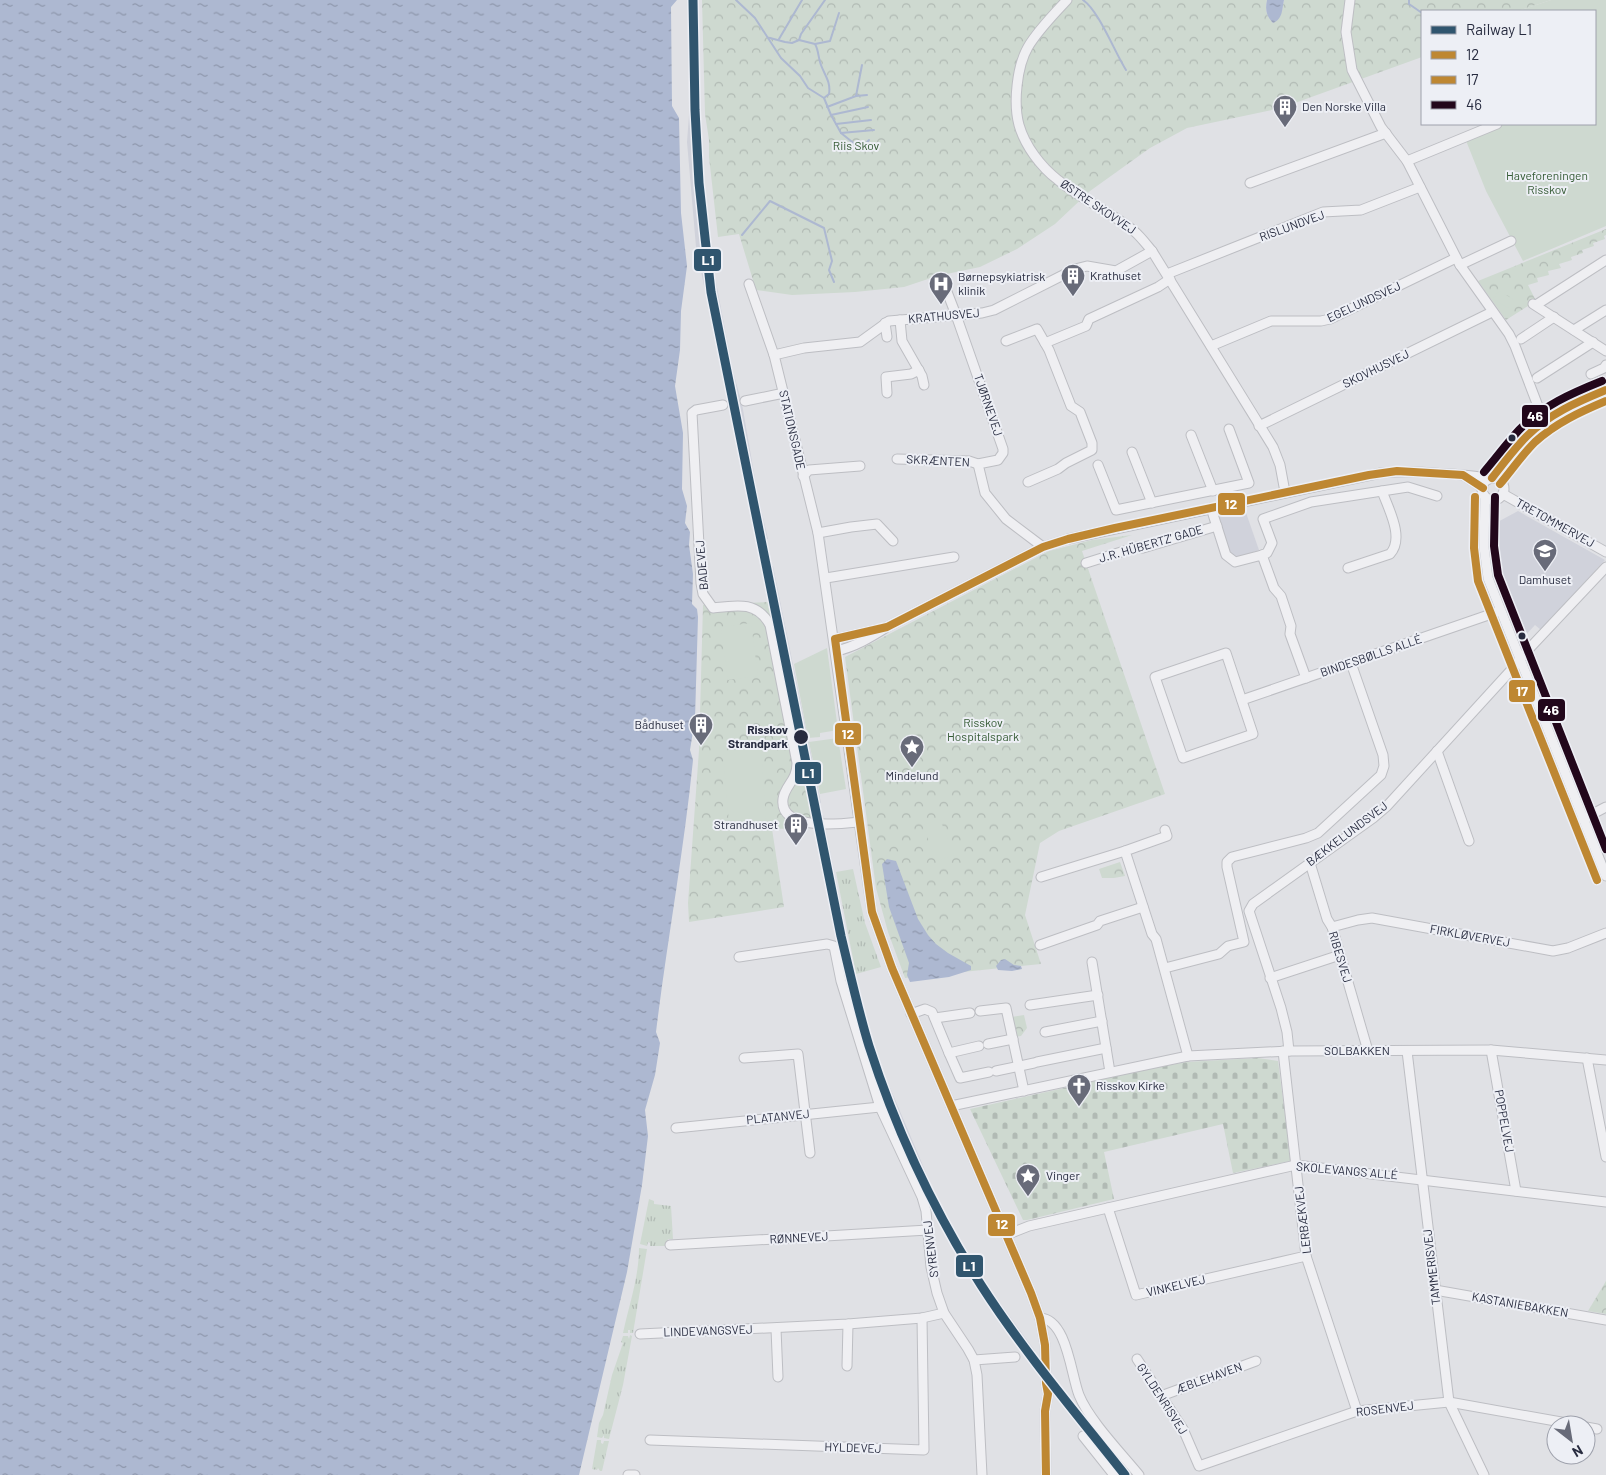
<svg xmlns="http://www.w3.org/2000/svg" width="1606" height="1475" font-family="Barlow,sans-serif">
<defs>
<pattern id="grass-tufts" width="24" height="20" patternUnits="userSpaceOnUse" patternTransform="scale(1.25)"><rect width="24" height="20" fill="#ced9d0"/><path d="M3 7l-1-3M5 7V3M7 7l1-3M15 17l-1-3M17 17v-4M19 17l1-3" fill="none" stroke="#b1bab4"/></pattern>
<pattern id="forest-crowns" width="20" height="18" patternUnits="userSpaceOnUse" patternTransform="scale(1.25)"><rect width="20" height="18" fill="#ced9d0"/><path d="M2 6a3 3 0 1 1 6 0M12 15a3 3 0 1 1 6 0" fill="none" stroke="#b1bab4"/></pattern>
<pattern id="cemetery-stones" width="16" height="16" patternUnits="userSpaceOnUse" patternTransform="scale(1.25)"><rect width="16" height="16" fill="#ced9d0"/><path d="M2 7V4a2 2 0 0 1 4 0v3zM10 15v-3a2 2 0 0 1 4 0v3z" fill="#b1bab4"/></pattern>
<pattern id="water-ripples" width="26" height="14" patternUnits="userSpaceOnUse" patternTransform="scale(1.25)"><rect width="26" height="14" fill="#adb8d1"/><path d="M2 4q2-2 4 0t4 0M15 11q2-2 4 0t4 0" fill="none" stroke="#8d96ab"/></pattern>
</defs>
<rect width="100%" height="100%" fill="#e0e1e5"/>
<!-- built -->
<g fill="#d0d2db">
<polygon points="689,0 697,0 699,145 707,235 733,371 742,404 758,496 768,539 766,539 771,566 773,566 821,803 818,804 819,810 821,810 822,815 823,815 847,936 867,1019 866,1020 880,1064 935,1194 958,1238 987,1285 1035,1351 1030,1362 999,1320 959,1258 914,1175 884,1105 869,1063 856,1019 836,940 781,658 696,247 687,142 690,102"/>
<polygon points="1244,507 1259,550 1237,558 1231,554 1218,516 1221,513"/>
<polygon points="1518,511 1605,560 1541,630 1535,625 1523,638 1517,626 1514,624 1496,579 1493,565 1494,524"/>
</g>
<!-- grass -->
<g fill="url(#grass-tufts)">
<polygon points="853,869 865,923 881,967 856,974 836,872"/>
<polygon points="649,1199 654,1201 654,1204 671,1206 673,1239 668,1239 666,1246 650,1246 650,1243 648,1242 647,1246 640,1244"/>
<path d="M639,1248L647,1249L633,1333H630V1330H628V1333H623C629,1305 639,1277 639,1248Z"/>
<polygon points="630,1335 632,1336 623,1385 609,1439 604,1438 604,1435 602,1438 597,1437 599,1423 603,1415 612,1375 623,1343 621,1342 623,1336 628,1336 629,1339"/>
<polygon points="597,1440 601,1440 601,1443 603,1444 604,1441 609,1441 602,1471 600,1471 598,1468 597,1470 592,1469"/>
</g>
<!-- forest -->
<g fill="url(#forest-crowns)">
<path d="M702,0H1267C1265,9 1266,16 1273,23L1282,11L1284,0H1551L1518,11H1422V57L1281,108L1187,128L1150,148L1090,191L1055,224L1017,249L980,267L937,276L904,287L855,292L792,295L756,290L739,234L718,237L709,157V140L705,114Z"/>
<polygon points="1606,229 1606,235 1604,236 1605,239 1593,243 1594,246 1582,250 1583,253 1571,257 1572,260 1559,264 1561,268 1548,271 1549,275 1537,278 1538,282 1528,285 1536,301 1506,320 1478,281"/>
<polygon points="1132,535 1082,551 1165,794 1059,831 1040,843 1025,915 1041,964 905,978 888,932 876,888 845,657 1049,551 1092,540"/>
<polygon points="769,602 814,828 772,829 784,907 689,922 688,903 699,750 703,605"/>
<polygon points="1120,862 1125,876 1114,878 1102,878 1099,869"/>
<polygon points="1024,1015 1027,1028 1021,1036 1015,1037 1011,1017"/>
<polygon points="1606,1281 1606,1314 1588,1311"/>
</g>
<!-- cemetery -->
<polygon fill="url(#cemetery-stones)" points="1258,1058 1278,1061 1291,1161 1233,1173 1223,1124 1104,1152 1114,1199 1027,1220 1023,1220 970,1109 1140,1071 1186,1062"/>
<!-- garden -->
<g fill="#ced9d0">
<polygon points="1551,0 1606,0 1606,226 1523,261 1486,191 1463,133 1485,124 1595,124 1595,11 1518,11"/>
<polygon points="1499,291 1513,299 1508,308 1493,299"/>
<polygon points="751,623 758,676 728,680 721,627"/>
<polygon points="827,648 838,730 820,733 820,737 808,738 794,664"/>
<polygon points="838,738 846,789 820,794 809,742"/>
<polygon points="761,748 766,821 729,823 723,751"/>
<polygon points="940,819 954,855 936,861 923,825"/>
</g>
<!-- water -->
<g fill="url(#water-ripples)">
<path d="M0,0H677L671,7L672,106L679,118L681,213L687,266L681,311L680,350L675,386L683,433L682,489L687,506L685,523L690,532L689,545L693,574L692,604L697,609L698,617L695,719L690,750L693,760C684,851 667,941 656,1032L660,1043L655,1075L645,1110L648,1136L642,1185L627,1272L579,1475H0Z"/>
<path d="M1267,0H1284C1282,9 1283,19 1273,23C1266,16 1265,9 1267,0Z"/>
<polygon points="887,859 896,861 918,919 928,935 936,944 948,953 971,966 971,970 949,977 910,982 907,975 909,963 889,907 882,864"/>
<polygon points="1005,959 1014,965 1021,966 1022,969 1012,971 998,970 996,966 1001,960"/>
</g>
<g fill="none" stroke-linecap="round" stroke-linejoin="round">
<!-- stream -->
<g stroke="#adb8d1" stroke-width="2">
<path d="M736,0L755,18L781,58L800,76L808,88L824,98L829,94C831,82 825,76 821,65C818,58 819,51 815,44"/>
<path d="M1083,0C1099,11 1114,51 1126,70"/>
<polyline points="1409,0 1409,4 1422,13"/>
<polyline points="770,38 785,42 792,43 799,40 815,44 830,41 839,13"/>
<polyline points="779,39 802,0"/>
<polyline points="799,40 801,34 825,0"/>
<polyline points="856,96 862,65"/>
<polyline points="824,98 831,115 841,133 861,149 869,140"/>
<polyline points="827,107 856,96 867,95"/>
<polyline points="831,115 868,107"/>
<polyline points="836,124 871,120"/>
<polyline points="841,133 874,130"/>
<polyline points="742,235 770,201 824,228 832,261 829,270 834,282"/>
</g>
<defs>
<g id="minor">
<path d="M1067,0C1054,14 1038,30 1028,47C1017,66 1013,103 1019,125C1025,146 1041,167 1058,180C1082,200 1111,212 1134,231C1141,237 1146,244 1152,251L1273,447L1280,465L1285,492"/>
<polyline points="1350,0 1346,32 1352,70 1381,127 1407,161 1460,265 1509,334 1515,346 1541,414 1546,420"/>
<polyline points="1407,161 1497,124"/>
<polyline points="1250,183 1386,133"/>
<polyline points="1460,265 1511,241"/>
<polyline points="1167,274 1323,212 1361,210 1420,187"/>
<polyline points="749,284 774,355 818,533 872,912 892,968 1031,1293 1040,1318 1045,1345 1046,1383 1048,1394 1045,1411 1046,1475"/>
<polyline points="944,284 956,315 1003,449 1003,453 998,460 978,464 985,493 1006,519 1043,547"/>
<polyline points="1533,304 1606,351"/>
<polyline points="1536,305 1606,260"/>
<polyline points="900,320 902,341 922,376 924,385"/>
<polyline points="885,323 887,337"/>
<polyline points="1574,330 1606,310"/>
<polyline points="1521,339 1554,317"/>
<polyline points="1006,341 1037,329 1049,350 1071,406 1080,412 1092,443 1092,450 1066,463 1058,469 1028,482"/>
<polyline points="1045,343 1086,326 1089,319 1158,287 1170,279"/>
<polyline points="1211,346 1271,321 1321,321 1330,319 1456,258"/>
<polyline points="774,355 804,348 860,342 889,321 982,313 994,310 1075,269 1087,266 1116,271 1152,251"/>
<polyline points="1591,374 1604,368 1606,365"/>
<polyline points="1537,378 1593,342"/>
<polyline points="887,393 886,377 911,374 919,370"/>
<polyline points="745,401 784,393"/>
<path d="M723,405L696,410L692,413L701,583L703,594L713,608C737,605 757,601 770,625L797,763C797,781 785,785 783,799C779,831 840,824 859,822"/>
<polyline points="1259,426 1492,312"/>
<polyline points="1191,435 1213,491"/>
<polyline points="1132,452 1152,503"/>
<polyline points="897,459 969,461 978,464"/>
<polyline points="1098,465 1116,510 1249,483 1229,429"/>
<polyline points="1463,475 1483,488"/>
<polyline points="803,476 809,470 860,466"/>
<polyline points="1492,478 1527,436 1546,420 1570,405 1606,390"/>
<circle cx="1493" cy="489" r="11"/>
<polyline points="1503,494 1606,552"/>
<polyline points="1485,497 1484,547 1488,578 1606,876"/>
<polyline points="1211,508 1226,555 1235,562 1262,555 1274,588 1281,596 1291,626 1290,634 1306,678"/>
<polyline points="818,533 851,527 877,524 893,541"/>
<polyline points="1262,555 1267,553 1272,543 1263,519 1311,502 1382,491 1408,487 1437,496"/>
<polyline points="1086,563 1137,547 1143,548 1217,526"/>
<path d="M1348,568L1390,554C1405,538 1388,508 1382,491"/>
<polyline points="826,578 954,557"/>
<polyline points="835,639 875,630"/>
<path d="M836,651C855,647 871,637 887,627L1043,547L1068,539L1381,473C1408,470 1435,473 1462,475C1472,476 1479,476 1489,479"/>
<polygon points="1226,653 1253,734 1183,758 1155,677"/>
<polyline points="1242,700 1500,611"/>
<polyline points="1437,751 1469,841"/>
<polyline points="1583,819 1606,807"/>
<polyline points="1165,830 1167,836 1125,851 1152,934 1156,939 1188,1056"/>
<polyline points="1310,863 1327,919 1332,927 1368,1051"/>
<polyline points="1041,877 1125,851"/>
<polyline points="1332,927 1358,920 1372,918 1553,951 1568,948 1606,933"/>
<polyline points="1040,945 1097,925 1100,921 1143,907"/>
<polyline points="739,957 827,944 834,946 841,981 880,1107 922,1197 926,1211 931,1267 937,1293 944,1313 968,1349 974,1360 977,1375 982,1475"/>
<polyline points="1092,962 1110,1072"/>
<polyline points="1165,968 1219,954 1228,946 1244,942 1227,867 1227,862 1232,857 1306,838 1318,833 1381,775 1384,766 1383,755 1351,663"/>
<polyline points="1270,978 1340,955"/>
<polyline points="1030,1005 1098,995"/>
<polyline points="980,1011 1006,1008 1024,1091"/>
<polyline points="911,1014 925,1009 932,1012 949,1053 979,1046"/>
<polyline points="935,1018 970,1013"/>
<polyline points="1045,1032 1102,1021"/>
<polyline points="988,1044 1013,1039"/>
<polyline points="1491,1050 1516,1191"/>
<polyline points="1283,1051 1306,1256 1357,1411"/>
<polyline points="1289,1051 1287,1032 1281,1008 1249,911 1253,904 1373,818 1387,806 1513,668 1526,652 1606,567"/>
<polyline points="1407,1051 1449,1402 1484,1475"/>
<polyline points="949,1053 960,1078 989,1072"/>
<polyline points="744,1058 798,1054 810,1153"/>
<polyline points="1587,1058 1606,1157"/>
<polyline points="1037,1062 1106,1048"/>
<polyline points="996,1071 1034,1063"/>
<polyline points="951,1106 1188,1056 1289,1051 1491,1050 1606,1060"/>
<polyline points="676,1128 880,1107"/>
<polyline points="1108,1208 1136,1295 1306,1256"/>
<polyline points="1006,1235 1029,1226 1296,1165 1606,1202"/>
<polyline points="670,1245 928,1230"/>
<polyline points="1435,1290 1606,1320"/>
<path d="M1040,1318C1067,1319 1071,1375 1079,1395C1089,1420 1121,1453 1139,1475"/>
<polyline points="776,1329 778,1377"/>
<polyline points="640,1334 848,1324 922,1318 944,1313"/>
<polyline points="1137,1359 1183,1429 1199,1466 1357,1411 1449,1402 1578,1425"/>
<polyline points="974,1360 1015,1357"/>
<polyline points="847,1366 848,1324"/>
<polyline points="1161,1396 1256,1361"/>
<polyline points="1586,1427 1597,1429"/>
<polyline points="1083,1436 1114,1475"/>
<polyline points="650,1440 924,1450 922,1318"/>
<polyline points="628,1475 635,1475"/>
</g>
</defs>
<!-- minor casing -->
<use href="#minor" stroke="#bdbec3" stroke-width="11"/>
<!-- minor -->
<use href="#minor" stroke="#efeff2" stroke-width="9"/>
<defs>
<g id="bus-1">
<path d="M1492,478C1503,464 1514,449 1527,436C1549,414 1577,402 1606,390"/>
<polyline points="1046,1475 1045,1411 1048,1394 1046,1383 1045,1345 1040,1318 1031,1293 892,968 872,912 835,639 887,627 1043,547 1068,539 1115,528 1369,475 1397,471 1463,475 1483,488"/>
</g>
<g id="bus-2">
<path d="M1500,484C1511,471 1522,455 1535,442C1556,423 1580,412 1606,401"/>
<polyline points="1475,497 1474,548 1478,581 1597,880"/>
</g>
<g id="bus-3">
<path d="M1484,472C1496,458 1507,443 1519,430C1542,406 1572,393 1602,381"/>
<polyline points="1495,497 1494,546 1498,575 1606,849"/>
</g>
</defs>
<!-- bus-1 casing -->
<use href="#bus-1" stroke="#edeff5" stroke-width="11"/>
<!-- bus-2 casing -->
<use href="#bus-2" stroke="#edeff5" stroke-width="11"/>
<!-- bus-3 casing -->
<use href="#bus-3" stroke="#edeff5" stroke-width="11"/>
<!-- bus-1 -->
<use href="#bus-1" stroke="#be8732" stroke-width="8"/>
<!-- bus-2 -->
<use href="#bus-2" stroke="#be8732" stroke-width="8"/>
<!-- bus-3 -->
<use href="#bus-3" stroke="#22071b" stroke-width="8"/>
<defs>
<path id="rail-1" d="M693,0L695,110L699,183L711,292L841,936C850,973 858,1010 869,1046C896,1130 934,1211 981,1285C1024,1352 1076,1413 1125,1475"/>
</defs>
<!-- rail-1 casing -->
<use href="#rail-1" stroke="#edeff5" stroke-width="12"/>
<!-- rail-1 -->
<use href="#rail-1" stroke="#30556e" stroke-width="9"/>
</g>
<!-- icons -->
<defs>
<symbol id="building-pin" viewBox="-11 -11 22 30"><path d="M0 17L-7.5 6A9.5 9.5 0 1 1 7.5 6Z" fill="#686b79" stroke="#edeff5"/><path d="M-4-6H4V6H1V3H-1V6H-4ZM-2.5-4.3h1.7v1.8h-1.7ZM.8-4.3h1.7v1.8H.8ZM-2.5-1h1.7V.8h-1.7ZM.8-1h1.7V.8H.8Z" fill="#fff"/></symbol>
<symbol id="hospital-pin" viewBox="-11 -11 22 30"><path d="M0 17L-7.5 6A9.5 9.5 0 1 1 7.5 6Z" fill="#686b79" stroke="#edeff5"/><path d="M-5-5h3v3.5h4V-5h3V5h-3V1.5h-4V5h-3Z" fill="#fff"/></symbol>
<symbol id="school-pin" viewBox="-11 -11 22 30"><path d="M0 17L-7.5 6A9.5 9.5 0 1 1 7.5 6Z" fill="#686b79" stroke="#edeff5"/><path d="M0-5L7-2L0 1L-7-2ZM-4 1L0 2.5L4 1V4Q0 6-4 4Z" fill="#fff"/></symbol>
<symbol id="sight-pin" viewBox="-11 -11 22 30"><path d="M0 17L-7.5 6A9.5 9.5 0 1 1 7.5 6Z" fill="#686b79" stroke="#edeff5"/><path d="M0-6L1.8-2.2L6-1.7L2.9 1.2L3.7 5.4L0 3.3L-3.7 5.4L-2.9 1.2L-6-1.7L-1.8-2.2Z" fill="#fff"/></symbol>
<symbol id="church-pin" viewBox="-11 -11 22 30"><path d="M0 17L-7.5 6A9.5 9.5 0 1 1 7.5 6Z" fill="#686b79" stroke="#edeff5"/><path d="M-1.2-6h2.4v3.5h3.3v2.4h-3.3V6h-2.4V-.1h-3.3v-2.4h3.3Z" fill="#fff"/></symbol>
</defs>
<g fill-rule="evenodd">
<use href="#building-pin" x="1271" y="93" width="28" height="38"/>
<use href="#building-pin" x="1059" y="262" width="28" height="38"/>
<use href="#hospital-pin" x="927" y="270" width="28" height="38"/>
<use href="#school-pin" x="1531" y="537" width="28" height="38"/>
<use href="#building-pin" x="687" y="711" width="28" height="38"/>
<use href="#sight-pin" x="898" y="733" width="28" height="38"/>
<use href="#building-pin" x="782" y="811" width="28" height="38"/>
<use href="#church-pin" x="1065" y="1072" width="28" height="38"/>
<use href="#sight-pin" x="1014" y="1162" width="28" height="38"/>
</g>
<!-- markers -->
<g fill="#272b3f" stroke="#edeff5" stroke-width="2">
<circle cx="1512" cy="438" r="4.5"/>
<circle cx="1522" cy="636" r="4.5"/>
<circle cx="801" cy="737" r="8"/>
</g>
<g text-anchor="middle" stroke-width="4" stroke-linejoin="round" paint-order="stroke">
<!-- poi labels -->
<g font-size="12" fill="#272b3f" stroke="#edeff5" text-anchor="start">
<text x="1302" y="111">Den Norske Villa</text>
<text x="1090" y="280">Krathuset</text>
<text x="958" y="281">Børnepsykiatrisk<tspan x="958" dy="14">klinik</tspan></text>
<text x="1545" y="584" text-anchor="middle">Damhuset</text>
<text x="684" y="729" text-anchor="end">Bådhuset</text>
<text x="912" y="780" text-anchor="middle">Mindelund</text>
<text x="778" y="829" text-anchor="end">Strandhuset</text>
<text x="1096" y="1090">Risskov Kirke</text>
<text x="1046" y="1180">Vinger</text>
</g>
<!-- park labels -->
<g font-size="12" fill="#345a34" stroke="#edeff5">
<text x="856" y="150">Riis Skov</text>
<text x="1547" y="180">Haveforeningen<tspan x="1547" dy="14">Risskov</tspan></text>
<text x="983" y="727">Risskov<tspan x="983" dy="14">Hospitalspark</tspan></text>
</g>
<!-- street labels -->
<g font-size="12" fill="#272b3f" stroke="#edeff5">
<text transform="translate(1098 207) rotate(34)" y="4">ØSTRE SKOVVEJ</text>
<text transform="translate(1292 226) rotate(-20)" y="4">RISLUNDVEJ</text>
<text transform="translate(1364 302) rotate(-25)" y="4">EGELUNDSVEJ</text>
<text transform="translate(944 316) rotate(-5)" y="4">KRATHUSVEJ</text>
<text transform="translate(1376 369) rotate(-26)" y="4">SKOVHUSVEJ</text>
<text transform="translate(988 405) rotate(71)" y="4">TJØRNEVEJ</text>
<text transform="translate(792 430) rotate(77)" y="4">STATIONSGADE</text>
<text transform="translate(938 461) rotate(3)" y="4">SKRÆNTEN</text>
<text transform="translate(1555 523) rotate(29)" y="4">TRETOMMERVEJ</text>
<text transform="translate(1151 544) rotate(-16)" y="4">J.R. HÜBERTZ' GADE</text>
<text transform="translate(702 565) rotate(-95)" y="4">BADEVEJ</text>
<text transform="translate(1371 656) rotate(-19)" y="4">BINDESBØLLS ALLÉ</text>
<text transform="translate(1347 834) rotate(-37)" y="4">BÆKKELUNDSVEJ</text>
<text transform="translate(1470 936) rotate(10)" y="4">FIRKLØVERVEJ</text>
<text transform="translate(1340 957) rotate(73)" y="4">RIBESVEJ</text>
<text x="1357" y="1055">SOLBAKKEN</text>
<text transform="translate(778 1117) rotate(-6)" y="4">PLATANVEJ</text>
<text transform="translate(1504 1121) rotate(80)" y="4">POPPELVEJ</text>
<text transform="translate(1347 1171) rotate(5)" y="4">SKOLEVANGS ALLÉ</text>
<text transform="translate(1303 1220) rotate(-97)" y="4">LERBÆKVEJ</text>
<text transform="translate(799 1238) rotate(-3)" y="4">RØNNEVEJ</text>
<text transform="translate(931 1249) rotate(-97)" y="4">SYRENVEJ</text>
<text transform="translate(1432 1267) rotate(-97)" y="4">TAMMERISVEJ</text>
<text transform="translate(1176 1286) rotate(-13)" y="4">VINKELVEJ</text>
<text transform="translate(1520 1305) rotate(10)" y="4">KASTANIEBAKKEN</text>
<text transform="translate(708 1331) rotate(-2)" y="4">LINDEVANGSVEJ</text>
<text transform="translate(1209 1378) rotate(-20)" y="4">ÆBLEHAVEN</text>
<text transform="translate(1162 1399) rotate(57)" y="4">GYLDENRISVEJ</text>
<text transform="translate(1385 1409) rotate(-7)" y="4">ROSENVEJ</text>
<text transform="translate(853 1448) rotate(2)" y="4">HYLDEVEJ</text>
</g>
<!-- stop labels -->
<g font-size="12" font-weight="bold" fill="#272b3f" stroke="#edeff5" text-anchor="end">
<text x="788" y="734">Risskov<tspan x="788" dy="14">Strandpark</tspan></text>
</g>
</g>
<g stroke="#edeff5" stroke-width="2">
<rect x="693" y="248" width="29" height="24" rx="5" fill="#30556e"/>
<rect x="1521" y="404" width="28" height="24" rx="5" fill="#22071b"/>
<rect x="1217" y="492" width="29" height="24" rx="5" fill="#be8732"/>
<rect x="1508" y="679" width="28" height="24" rx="5" fill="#be8732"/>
<rect x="1537" y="698" width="29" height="24" rx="5" fill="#22071b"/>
<rect x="834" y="722" width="28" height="24" rx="5" fill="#be8732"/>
<rect x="794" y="761" width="28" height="24" rx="5" fill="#30556e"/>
<rect x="987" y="1213" width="29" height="24" rx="5" fill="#be8732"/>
<rect x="955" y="1254" width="29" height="24" rx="5" fill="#30556e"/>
</g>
<g font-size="14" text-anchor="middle" font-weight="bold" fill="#fff">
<text x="708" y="265">L1</text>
<text x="1535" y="421">46</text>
<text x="1231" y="509">12</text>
<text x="1522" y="696">17</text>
<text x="1551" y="715">46</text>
<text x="848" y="739">12</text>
<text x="808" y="778">L1</text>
<text x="1002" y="1229">12</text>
<text x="969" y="1271">L1</text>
</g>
<!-- legend -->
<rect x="1421" y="10" width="175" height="115" fill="#edeff5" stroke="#9ea1ac"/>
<rect x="1431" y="26" width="25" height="8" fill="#30556e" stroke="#9ea1ac"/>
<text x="1466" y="35" font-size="15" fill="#272b3f">Railway L1</text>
<rect x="1431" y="51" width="25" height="8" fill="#be8732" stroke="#9ea1ac"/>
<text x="1466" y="60" font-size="15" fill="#272b3f">12</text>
<rect x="1431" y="76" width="25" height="8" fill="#be8732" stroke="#9ea1ac"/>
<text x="1466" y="85" font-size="15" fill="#272b3f">17</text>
<rect x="1431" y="101" width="25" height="8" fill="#22071b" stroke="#9ea1ac"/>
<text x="1466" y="110" font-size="15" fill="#272b3f">46</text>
<!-- north arrow -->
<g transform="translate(1571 1440) rotate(149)"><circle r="24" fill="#edeff5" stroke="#9ea1ac"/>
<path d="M0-4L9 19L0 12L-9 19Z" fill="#686b79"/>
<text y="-8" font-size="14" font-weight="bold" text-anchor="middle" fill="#272b3f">N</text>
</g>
</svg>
